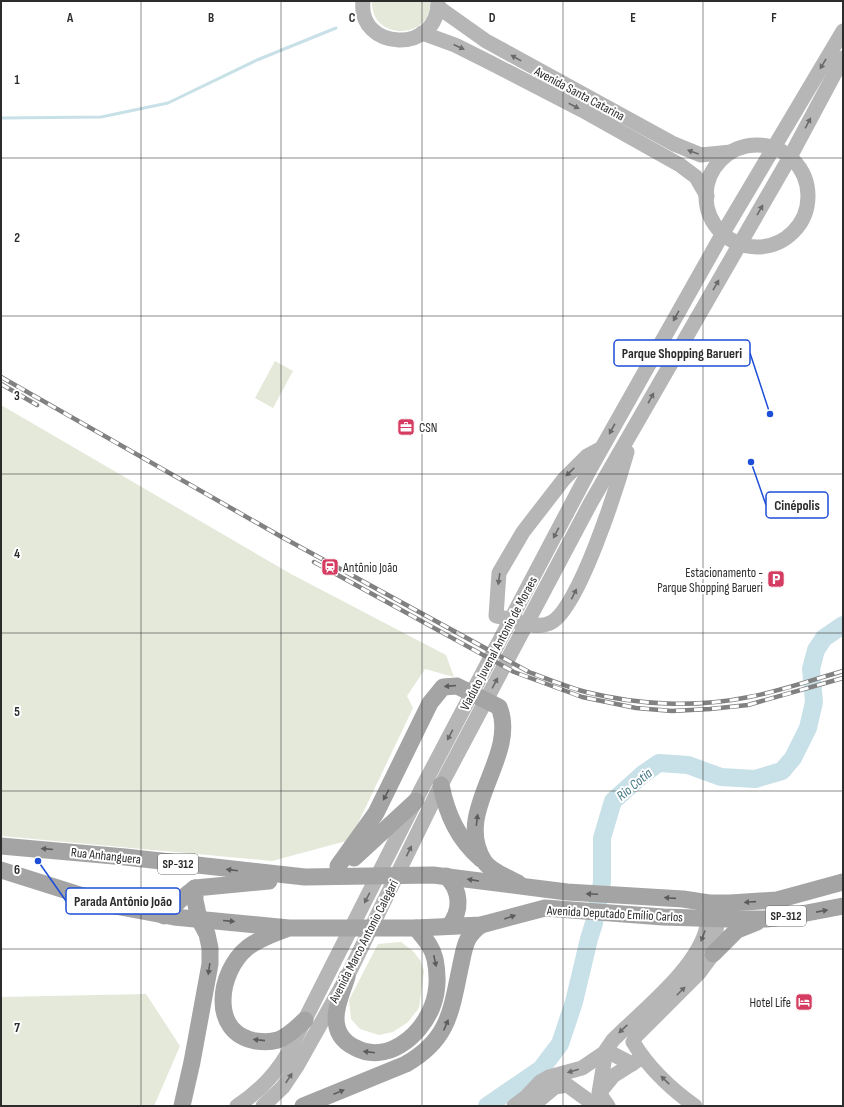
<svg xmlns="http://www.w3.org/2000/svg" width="844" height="1107" font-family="'Sofia Sans Condensed',sans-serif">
<rect width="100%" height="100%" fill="#fff"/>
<!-- green -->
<g fill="#e4e9da">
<path d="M372,1H430C433,40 370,42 372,1Z"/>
<polygon points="275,361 293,371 273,408 255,398"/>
<polygon points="1,405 291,574 446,655 454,677 425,669 407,696 413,708 350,840 272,861 1,836"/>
<polygon points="401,942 413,951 420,960 424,971 419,1008 408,1022 393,1032 379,1035 360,1029 351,1019 349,1000 378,944"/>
<polygon points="146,994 180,1046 154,1106 1,1106 1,997"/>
</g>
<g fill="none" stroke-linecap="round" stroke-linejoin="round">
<!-- stream -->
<polyline stroke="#c8e0e7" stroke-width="3" points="1,118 101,117 168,103 257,60 336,28"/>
<!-- river -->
<polyline stroke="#c8e0e7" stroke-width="18" points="487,1106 541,1069 560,1044 574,1002 589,939 594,923 602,882 602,838 613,801 643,774 659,763 688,765 721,777 755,779 782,771 793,758 808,728 814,702 811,669 816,650 824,638 843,625"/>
<!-- secondary -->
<g stroke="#b6b6b6" stroke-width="15">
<path d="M363,1C357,51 439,55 438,1"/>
<polyline points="438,7 486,41 674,144 701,155 731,152"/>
<polyline points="422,33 455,45 489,62 582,110 680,165 696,177 707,196"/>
<circle cx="757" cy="196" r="51"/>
<path d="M598,450L587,456L564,479L523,532L499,573L496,616C512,619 535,630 550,623C578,612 618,484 627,452"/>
<polyline points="600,1092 613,1076 638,1060"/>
<path d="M237,1106C259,1092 275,1075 288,1053L422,788L590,469L723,233L843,31"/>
<polyline points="263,1106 283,1087 297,1066 347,977 441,785 590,504 790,157 843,58"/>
<polyline points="514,1106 526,1097 540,1082 549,1077 582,1068 607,1051 632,1064"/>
<polyline points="532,1106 555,1087 567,1085 596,1106"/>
<path d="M608,1106L599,1093L606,1050L613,1040C642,1011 699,967 707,926C708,920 708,913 708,907"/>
<path d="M695,1106C671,1089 648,1067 633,1042L636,1036L699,973L713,954L719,908"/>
</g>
<!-- primary -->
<g stroke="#a4a4a4" stroke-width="17">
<path d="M441,785C447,815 458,839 481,859"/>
<polyline points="1,846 125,857 305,877 433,875 567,892 683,899 709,903 730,903 777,900 843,882"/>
<polyline points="354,858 416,801"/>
<path d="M338,866L376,813L430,703L443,687L457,686L499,707C519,757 452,811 484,861C490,871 507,877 518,883"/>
<polyline points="1,870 115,906 174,917 289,928 416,928 481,925 545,908 663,917 727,919 766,919 791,916 843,906"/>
<path d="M446,876C461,890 462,911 449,926"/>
<polyline points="164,916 180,900 195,888"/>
<path d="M286,929C273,934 258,939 247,948C218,972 209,1033 256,1041C263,1042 271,1042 278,1040C289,1036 297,1027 305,1020"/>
<polyline points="713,954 737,930 757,922"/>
<path d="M347,977C343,990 336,1004 336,1018C336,1031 342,1041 354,1047C386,1065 420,1037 432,1007C438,992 438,974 435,959C432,946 424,938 416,928"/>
<polyline points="182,1106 192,1062 210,964 210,948 207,934 199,919 195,900 195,888 269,881"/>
<path d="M303,1106L406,1064C450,1039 451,1010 461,964C465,946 465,937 481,925"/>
</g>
<defs>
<g id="rail">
<path d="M1,377L280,536L529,672C547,679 567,687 586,692C638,705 696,708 749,697C781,691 812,680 843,671"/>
<polyline points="1,384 37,405"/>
<polyline points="314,562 514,672 582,697 636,708 672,711 710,709 748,705 843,678"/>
</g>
</defs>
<!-- rail casing -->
<use href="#rail" stroke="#818181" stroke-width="4.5"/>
<!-- rail -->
<use href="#rail" stroke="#fff" stroke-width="3" stroke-dasharray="9" stroke-linecap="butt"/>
</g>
<!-- one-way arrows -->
<defs><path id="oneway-solid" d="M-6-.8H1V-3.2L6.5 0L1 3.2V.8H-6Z"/></defs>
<g fill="#6a6a6a">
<use href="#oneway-solid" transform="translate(459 47) rotate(25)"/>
<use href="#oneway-solid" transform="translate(516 58) rotate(-151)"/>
<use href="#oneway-solid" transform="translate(823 64) rotate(121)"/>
<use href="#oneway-solid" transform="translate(574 106) rotate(28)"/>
<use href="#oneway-solid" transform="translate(808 123) rotate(-62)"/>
<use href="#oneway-solid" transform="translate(693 152) rotate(-160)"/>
<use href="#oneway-solid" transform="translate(760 210) rotate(-60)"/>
<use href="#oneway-solid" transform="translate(716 285) rotate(-60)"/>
<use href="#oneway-solid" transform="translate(676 316) rotate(119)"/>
<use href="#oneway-solid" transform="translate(651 398) rotate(-61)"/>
<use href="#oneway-solid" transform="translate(612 429) rotate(119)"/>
<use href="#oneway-solid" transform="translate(570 472) rotate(136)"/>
<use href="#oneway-solid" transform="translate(556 533) rotate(118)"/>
<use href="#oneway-solid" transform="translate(499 579) rotate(98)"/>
<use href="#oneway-solid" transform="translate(574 594) rotate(-64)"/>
<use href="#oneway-solid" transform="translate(495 683) rotate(-62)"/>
<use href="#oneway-solid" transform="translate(450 735) rotate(118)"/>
<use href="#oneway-solid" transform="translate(409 851) rotate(-64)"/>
<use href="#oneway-solid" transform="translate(367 898) rotate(117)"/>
<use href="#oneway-solid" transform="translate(703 936) rotate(111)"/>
<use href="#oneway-solid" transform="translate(681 991) rotate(-45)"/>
<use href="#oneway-solid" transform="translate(623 1029) rotate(137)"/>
<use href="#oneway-solid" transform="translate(573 1071) rotate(164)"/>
<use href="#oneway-solid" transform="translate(289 1078) rotate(-57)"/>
<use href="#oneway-solid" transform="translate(665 1080) rotate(-136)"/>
</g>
<g fill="#5c5c5c">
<use href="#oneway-solid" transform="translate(450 686) rotate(175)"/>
<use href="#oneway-solid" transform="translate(386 795) rotate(118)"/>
<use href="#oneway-solid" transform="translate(477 820) rotate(-83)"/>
<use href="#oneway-solid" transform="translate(47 849) rotate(-175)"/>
<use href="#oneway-solid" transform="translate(232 870) rotate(-173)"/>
<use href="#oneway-solid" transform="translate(473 880) rotate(-171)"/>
<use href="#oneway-solid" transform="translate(592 894) rotate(-177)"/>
<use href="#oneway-solid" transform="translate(670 898) rotate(-176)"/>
<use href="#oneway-solid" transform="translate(750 902) rotate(176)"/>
<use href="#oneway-solid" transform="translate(822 911) rotate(-11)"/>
<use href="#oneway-solid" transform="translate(510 917) rotate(-19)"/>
<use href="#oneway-solid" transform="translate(229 921) rotate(5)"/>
<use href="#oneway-solid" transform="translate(435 961) rotate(78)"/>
<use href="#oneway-solid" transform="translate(209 969) rotate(98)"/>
<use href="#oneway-solid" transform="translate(446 1025) rotate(-67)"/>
<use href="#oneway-solid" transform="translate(259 1040) rotate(-174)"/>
<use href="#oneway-solid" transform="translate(369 1052) rotate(-173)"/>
<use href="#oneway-solid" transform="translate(339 1092) rotate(-22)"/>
</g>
<!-- grid -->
<path fill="none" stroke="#2c2c2c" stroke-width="1" stroke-opacity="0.55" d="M141,1V1106M281,1V1106M422,1V1106M563,1V1106M703,1V1106M1,158H843M1,316H843M1,474H843M1,633H843M1,791H843M1,949H843"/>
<!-- icons -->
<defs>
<symbol id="office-square" viewBox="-11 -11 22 22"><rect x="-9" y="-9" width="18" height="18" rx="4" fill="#d53c61" stroke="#fff"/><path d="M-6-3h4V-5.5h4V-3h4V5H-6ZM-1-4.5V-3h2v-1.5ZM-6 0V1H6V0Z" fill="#fff"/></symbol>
<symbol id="station-square" viewBox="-11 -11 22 22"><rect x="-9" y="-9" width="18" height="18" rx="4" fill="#d53c61" stroke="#fff"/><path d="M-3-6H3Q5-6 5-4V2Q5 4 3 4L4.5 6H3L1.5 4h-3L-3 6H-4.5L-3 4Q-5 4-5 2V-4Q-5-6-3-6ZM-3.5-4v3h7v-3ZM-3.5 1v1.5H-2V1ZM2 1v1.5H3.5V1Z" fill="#fff"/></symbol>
<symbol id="parking-square" viewBox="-11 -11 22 22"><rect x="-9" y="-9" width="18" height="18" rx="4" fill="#d53c61" stroke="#fff"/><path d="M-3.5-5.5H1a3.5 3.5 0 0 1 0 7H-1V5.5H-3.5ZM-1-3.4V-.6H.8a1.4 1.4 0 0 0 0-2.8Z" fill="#fff"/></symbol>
<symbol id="hotel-square" viewBox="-11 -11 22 22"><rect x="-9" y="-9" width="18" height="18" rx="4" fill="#d53c61" stroke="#fff"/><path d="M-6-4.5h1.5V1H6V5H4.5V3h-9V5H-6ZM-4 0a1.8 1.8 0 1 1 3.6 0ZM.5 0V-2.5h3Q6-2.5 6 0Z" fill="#fff"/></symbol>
</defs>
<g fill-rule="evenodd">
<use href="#office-square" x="396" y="417" width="20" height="20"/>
<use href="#station-square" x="320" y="557" width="20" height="20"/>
<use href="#parking-square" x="766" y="569" width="20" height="20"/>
<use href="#hotel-square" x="794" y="992" width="20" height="20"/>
</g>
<g text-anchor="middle" stroke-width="4" stroke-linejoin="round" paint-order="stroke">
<!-- shield labels -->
<g fill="#fff" stroke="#6b6b6b" stroke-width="1">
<rect x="158" y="854" width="40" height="20" rx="3"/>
<rect x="766" y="906" width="40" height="20" rx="3"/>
</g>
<g font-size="12" font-weight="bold" fill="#2c2c2c">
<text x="178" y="868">SP-312</text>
<text x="786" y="920">SP-312</text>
</g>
<!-- street labels -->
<g font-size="13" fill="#2c2c2c" stroke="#fff">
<text transform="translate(580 93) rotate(28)" y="5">Avenida Santa Catarina</text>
<text transform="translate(498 643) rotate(-62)" y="5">Viaduto Juvenal Antonio de Moraes</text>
<text transform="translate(106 855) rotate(6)" y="5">Rua Anhanguera</text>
<text transform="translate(615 913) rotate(3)" y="5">Avenida Deputado Emílio Carlos</text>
<text transform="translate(363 941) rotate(-63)" y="5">Avenida Marco Antonio Calegari</text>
</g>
<!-- poi labels -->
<g font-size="13" fill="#2c2c2c" stroke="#fff" text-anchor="start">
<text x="419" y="432">CSN</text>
<text x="343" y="572">Antônio João</text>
<text x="763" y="577" text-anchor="end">Estacionamento -<tspan x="763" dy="15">Parque Shopping Barueri</tspan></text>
<text x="791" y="1007" text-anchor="end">Hotel Life</text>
</g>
<!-- water labels -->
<g font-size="14" font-style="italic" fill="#427786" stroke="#fff">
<text transform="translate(634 784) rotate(-40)" y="5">Rio Cotia</text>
</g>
</g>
<g font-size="13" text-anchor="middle" font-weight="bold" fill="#2c2c2c" stroke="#fff" stroke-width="4" stroke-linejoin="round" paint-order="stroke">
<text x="70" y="22">A</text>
<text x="211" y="22">B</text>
<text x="352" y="22">C</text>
<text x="492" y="22">D</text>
<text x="633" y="22">E</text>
<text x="774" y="22">F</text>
<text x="17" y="84">1</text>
<text x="17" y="242">2</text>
<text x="17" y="400">3</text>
<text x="17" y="558">4</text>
<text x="17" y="716">5</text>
<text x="17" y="874">6</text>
<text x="17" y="1032">7</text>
</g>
<!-- callouts -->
<path fill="none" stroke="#1d4ed8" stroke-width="1.5" d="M770 414L750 353M751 462L766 505M38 861L66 901"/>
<g fill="#1d4ed8" stroke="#fff" stroke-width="1.5">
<circle cx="770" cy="414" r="4"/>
<circle cx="751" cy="462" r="4"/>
<circle cx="38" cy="861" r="4"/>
</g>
<g fill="#fff" stroke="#1d4ed8" stroke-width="1.5">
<rect x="614" y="340" width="136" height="26" rx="4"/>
<rect x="766" y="492" width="62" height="26" rx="4"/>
<rect x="66" y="888" width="114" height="26" rx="4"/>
</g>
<g font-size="14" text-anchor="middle" font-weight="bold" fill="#2c2c2c">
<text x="682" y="358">Parque Shopping Barueri</text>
<text x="797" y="510">Cinépolis</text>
<text x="123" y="906">Parada Antônio João</text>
</g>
<!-- border -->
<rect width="844" height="1107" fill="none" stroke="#2c2c2c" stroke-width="4"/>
</svg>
